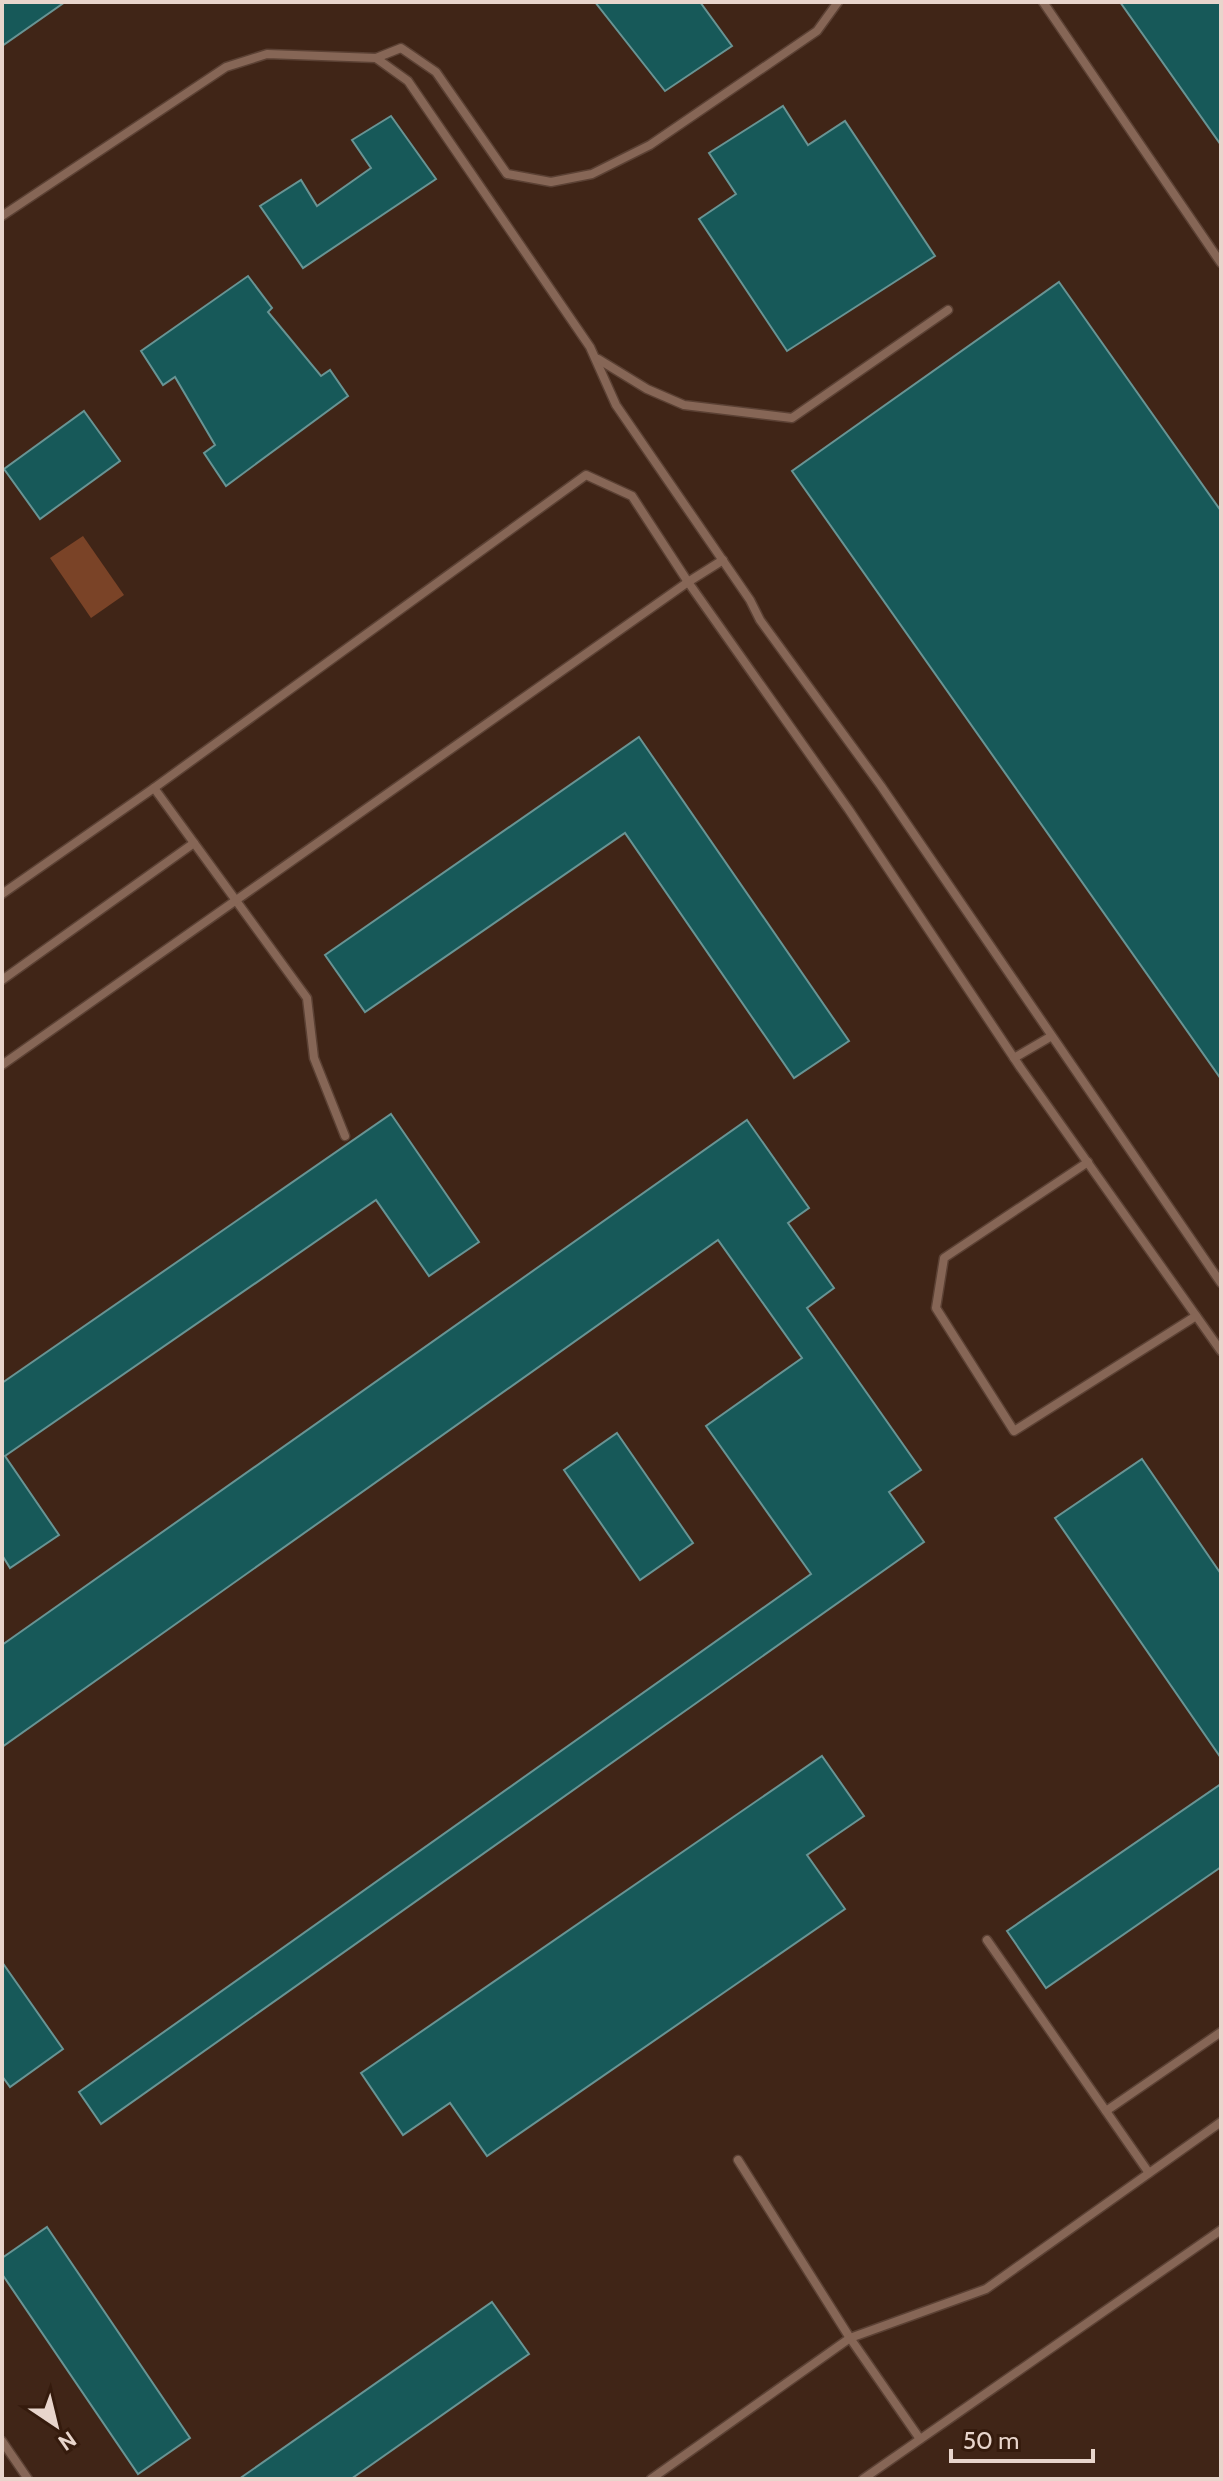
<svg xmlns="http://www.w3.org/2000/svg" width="1223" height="2481" font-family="Cabin,sans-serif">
<rect width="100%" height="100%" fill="#402517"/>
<!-- green -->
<polygon fill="#7a4327" points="83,536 124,595 91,618 50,558"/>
<!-- building -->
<g fill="#175959" stroke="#689494" stroke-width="2">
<polygon points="2,2 65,2 2,46"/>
<polygon points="595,2 700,2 732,46 665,91"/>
<polygon points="1120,2 1221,2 1221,145"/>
<polygon points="783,106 808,145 845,121 935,256 787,351 699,219 736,194 709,153"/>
<polygon points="391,116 436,179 303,268 260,206 301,180 317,206 371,168 352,140"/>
<polygon points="248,276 272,308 268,312 321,376 330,370 348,396 226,486 204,453 215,445 175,377 163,385 141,351"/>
<polygon points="1059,282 1221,511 1221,1079 792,471"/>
<polygon points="84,411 120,461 40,519 4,469"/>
<polygon points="639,737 849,1041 794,1078 625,833 365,1012 325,955"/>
<polygon points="391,1114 479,1242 429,1276 376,1200 5,1456 59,1535 10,1568 2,1555 2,1383"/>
<polygon points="747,1120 809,1208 788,1223 834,1288 807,1308 921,1470 889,1492 924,1542 101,2124 79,2092 811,1574 706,1426 802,1358 718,1240 2,1747 2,1645"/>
<polygon points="617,1433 693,1543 640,1580 564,1470"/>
<polygon points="1142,1459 1221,1574 1221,1758 1055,1518"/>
<polygon points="822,1756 864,1816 807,1855 845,1909 487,2156 450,2103 403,2135 361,2073"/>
<polygon points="1221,1784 1221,1867 1046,1988 1007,1931"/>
<polygon points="2,1962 63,2049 10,2087 2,2076"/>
<polygon points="47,2227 190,2438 138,2474 2,2274 2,2258"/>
<polygon points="492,2302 529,2354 351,2479 239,2479"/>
</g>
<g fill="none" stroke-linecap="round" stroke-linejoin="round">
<defs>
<g id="service">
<polyline points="1043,2 1221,263"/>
<polyline points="376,58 401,48 436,72 507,174 551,182 592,174 650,145 817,31 838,2"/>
<polyline points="2,216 226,67 267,54 376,58 408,81 590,347 616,405 750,600 760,620 881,786 1221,1283"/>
<polyline points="598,359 647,389 684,405 792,418 948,310"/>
<polyline points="154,788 307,998 314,1058 345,1136"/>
<polyline points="2,894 154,788 586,475 632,496 688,582 849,810 1020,1067 1221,1351"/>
<polyline points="2,980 194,843"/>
<polyline points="1014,1058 1050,1037"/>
<polyline points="2,1065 688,582 723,560"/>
<polyline points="1088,1162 944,1258 936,1308 1014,1431 1196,1316"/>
<polyline points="987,1940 1149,2173"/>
<polyline points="1106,2111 1221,2032"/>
<polyline points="738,2160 850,2338 920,2439"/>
<polyline points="2,2441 28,2479"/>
<polyline points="651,2479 850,2338 986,2289 1221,2122"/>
<polyline points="863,2479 1221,2230"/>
</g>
</defs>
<!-- service casing -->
<use href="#service" stroke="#5b4134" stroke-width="11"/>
<!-- service -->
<use href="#service" stroke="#866656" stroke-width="8"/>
</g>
<!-- border -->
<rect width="1223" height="2481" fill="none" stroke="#e8d5cc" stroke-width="8"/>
<!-- north arrow -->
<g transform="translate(56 2425) rotate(145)" stroke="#351b0d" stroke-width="6" paint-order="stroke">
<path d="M0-6L14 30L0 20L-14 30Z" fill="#e8d5cc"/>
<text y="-12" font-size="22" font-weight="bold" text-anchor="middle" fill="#e8d5cc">N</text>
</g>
<!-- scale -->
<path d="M951 2449v12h142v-12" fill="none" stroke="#e8d5cc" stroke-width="4"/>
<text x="963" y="2449" font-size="24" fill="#e8d5cc" stroke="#351b0d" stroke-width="6" paint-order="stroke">50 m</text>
</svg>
